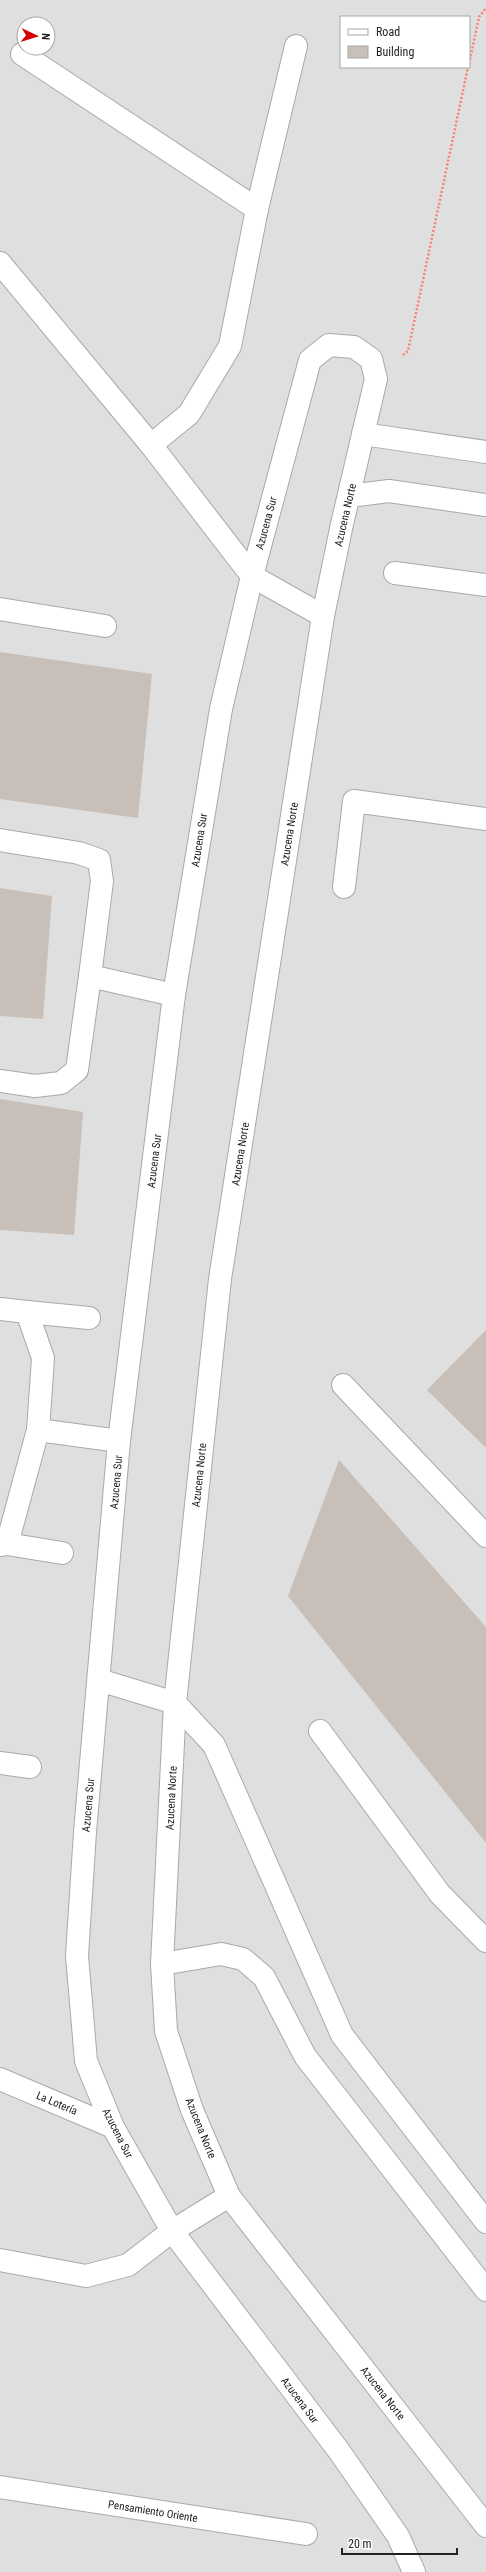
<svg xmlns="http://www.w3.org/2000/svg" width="486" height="2572" font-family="'Roboto Condensed',sans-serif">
<rect width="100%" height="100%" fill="#f2efe9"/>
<!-- residential -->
<path fill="#e0dfdf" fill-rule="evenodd" d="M0,0H486V2572H0ZM341,17H469V67H341ZM24,24H48V48H24Z"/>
<!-- building -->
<g fill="#c7bfb8">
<polygon points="0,652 152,674 138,818 0,799"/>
<polygon points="0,888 52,896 43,1019 0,1016"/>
<polygon points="0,1099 83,1112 74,1235 0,1230"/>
<polygon points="486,1330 486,1448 427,1390"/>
<polygon points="339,1460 486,1627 486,1843 288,1596"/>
</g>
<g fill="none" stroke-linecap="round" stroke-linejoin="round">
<defs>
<g id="minor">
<polyline points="22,54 257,209"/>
<polyline points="0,263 151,445 252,576 323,616"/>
<polyline points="363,434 486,452"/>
<polyline points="151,445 189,414 230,346 257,209 296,46"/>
<polyline points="349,496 389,491 486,505"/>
<polyline points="395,573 486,585"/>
<polyline points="0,609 105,626"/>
<polyline points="0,840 79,853 99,860 102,881 90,976"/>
<polyline points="344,887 354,801 486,819"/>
<polyline points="0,1081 35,1086 61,1083 77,1070 90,976 174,995"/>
<polyline points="0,1309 27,1312 43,1358 38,1430 7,1544 0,1545"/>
<polyline points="27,1312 89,1318"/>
<polyline points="343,1385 486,1536"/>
<polyline points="38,1430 119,1441"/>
<polyline points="7,1544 62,1553"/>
<polyline points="99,1680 175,1703 214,1745 342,2035 486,2222"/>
<polyline points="320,1731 440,1894 486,1941"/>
<polyline points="0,1763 30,1767"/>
<polyline points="162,1964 221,1954 243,1959 264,1977 305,2056 486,2290"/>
<polyline points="0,2079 113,2127"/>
<polyline points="0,2260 86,2276 128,2265 172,2231 229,2196"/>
<polyline points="0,2487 306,2534"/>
<polyline points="414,2572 398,2536 339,2451 172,2231 113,2127 86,2061 77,1956 85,1832 119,1441 174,995 221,709 252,576 310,360 329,345 354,347 371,359 376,379 342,524 323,616 220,1279 175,1703 162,1964 166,2031 192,2110 229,2196 486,2526"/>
</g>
</defs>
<!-- minor casing -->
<use href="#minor" stroke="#a9a9a9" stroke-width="24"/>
<!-- path -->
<g stroke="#fa8072" stroke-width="2.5" stroke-dasharray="2 2" stroke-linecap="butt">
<polyline points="469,64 479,17 486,8"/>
<polyline points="403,355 408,351 468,67"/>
</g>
<!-- minor -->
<use href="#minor" stroke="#fff" stroke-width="22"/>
</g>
<g text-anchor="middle" stroke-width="3" stroke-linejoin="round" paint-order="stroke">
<!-- street labels -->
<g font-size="11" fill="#222" stroke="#fff">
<text transform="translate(345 515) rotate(-77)" y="4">Azucena Norte</text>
<text transform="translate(266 523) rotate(-75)" y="4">Azucena Sur</text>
<text transform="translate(289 834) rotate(-81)" y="4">Azucena Norte</text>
<text transform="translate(199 840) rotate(-81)" y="4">Azucena Sur</text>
<text transform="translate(240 1154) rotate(-81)" y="4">Azucena Norte</text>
<text transform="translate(154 1161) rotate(-83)" y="4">Azucena Sur</text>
<text transform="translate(199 1475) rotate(-84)" y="4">Azucena Norte</text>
<text transform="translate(116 1482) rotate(-85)" y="4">Azucena Sur</text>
<text transform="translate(171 1798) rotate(-87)" y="4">Azucena Norte</text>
<text transform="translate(88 1805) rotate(-85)" y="4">Azucena Sur</text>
<text transform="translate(57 2103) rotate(23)" y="4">La Lotería</text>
<text transform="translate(201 2128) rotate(68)" y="4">Azucena Norte</text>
<text transform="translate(118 2133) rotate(63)" y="4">Azucena Sur</text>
<text transform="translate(383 2393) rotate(52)" y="4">Azucena Norte</text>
<text transform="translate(300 2400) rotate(53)" y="4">Azucena Sur</text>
<text transform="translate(153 2511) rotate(9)" y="4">Pensamiento Oriente</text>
</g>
</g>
<!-- legend -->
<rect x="340" y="16" width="130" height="52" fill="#ffffff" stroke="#a7a7a7"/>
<rect x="348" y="29" width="20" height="6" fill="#ffffff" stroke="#a7a7a7"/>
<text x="376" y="36" font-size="12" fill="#222222">Road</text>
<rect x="348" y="46" width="20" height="12" fill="#c7bfb8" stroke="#a7a7a7"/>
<text x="376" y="56" font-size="12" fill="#222222">Building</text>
<!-- north arrow -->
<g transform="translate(36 36) rotate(94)"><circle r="19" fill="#ffffff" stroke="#a7a7a7"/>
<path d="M0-3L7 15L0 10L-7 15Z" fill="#d40000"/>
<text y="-6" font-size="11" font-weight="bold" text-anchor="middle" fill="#222222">N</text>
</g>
<!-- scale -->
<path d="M342 2548v6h115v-6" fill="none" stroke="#222222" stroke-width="2"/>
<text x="348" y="2548" font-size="12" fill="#222222" stroke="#ffffff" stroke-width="3" paint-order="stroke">20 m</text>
</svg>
